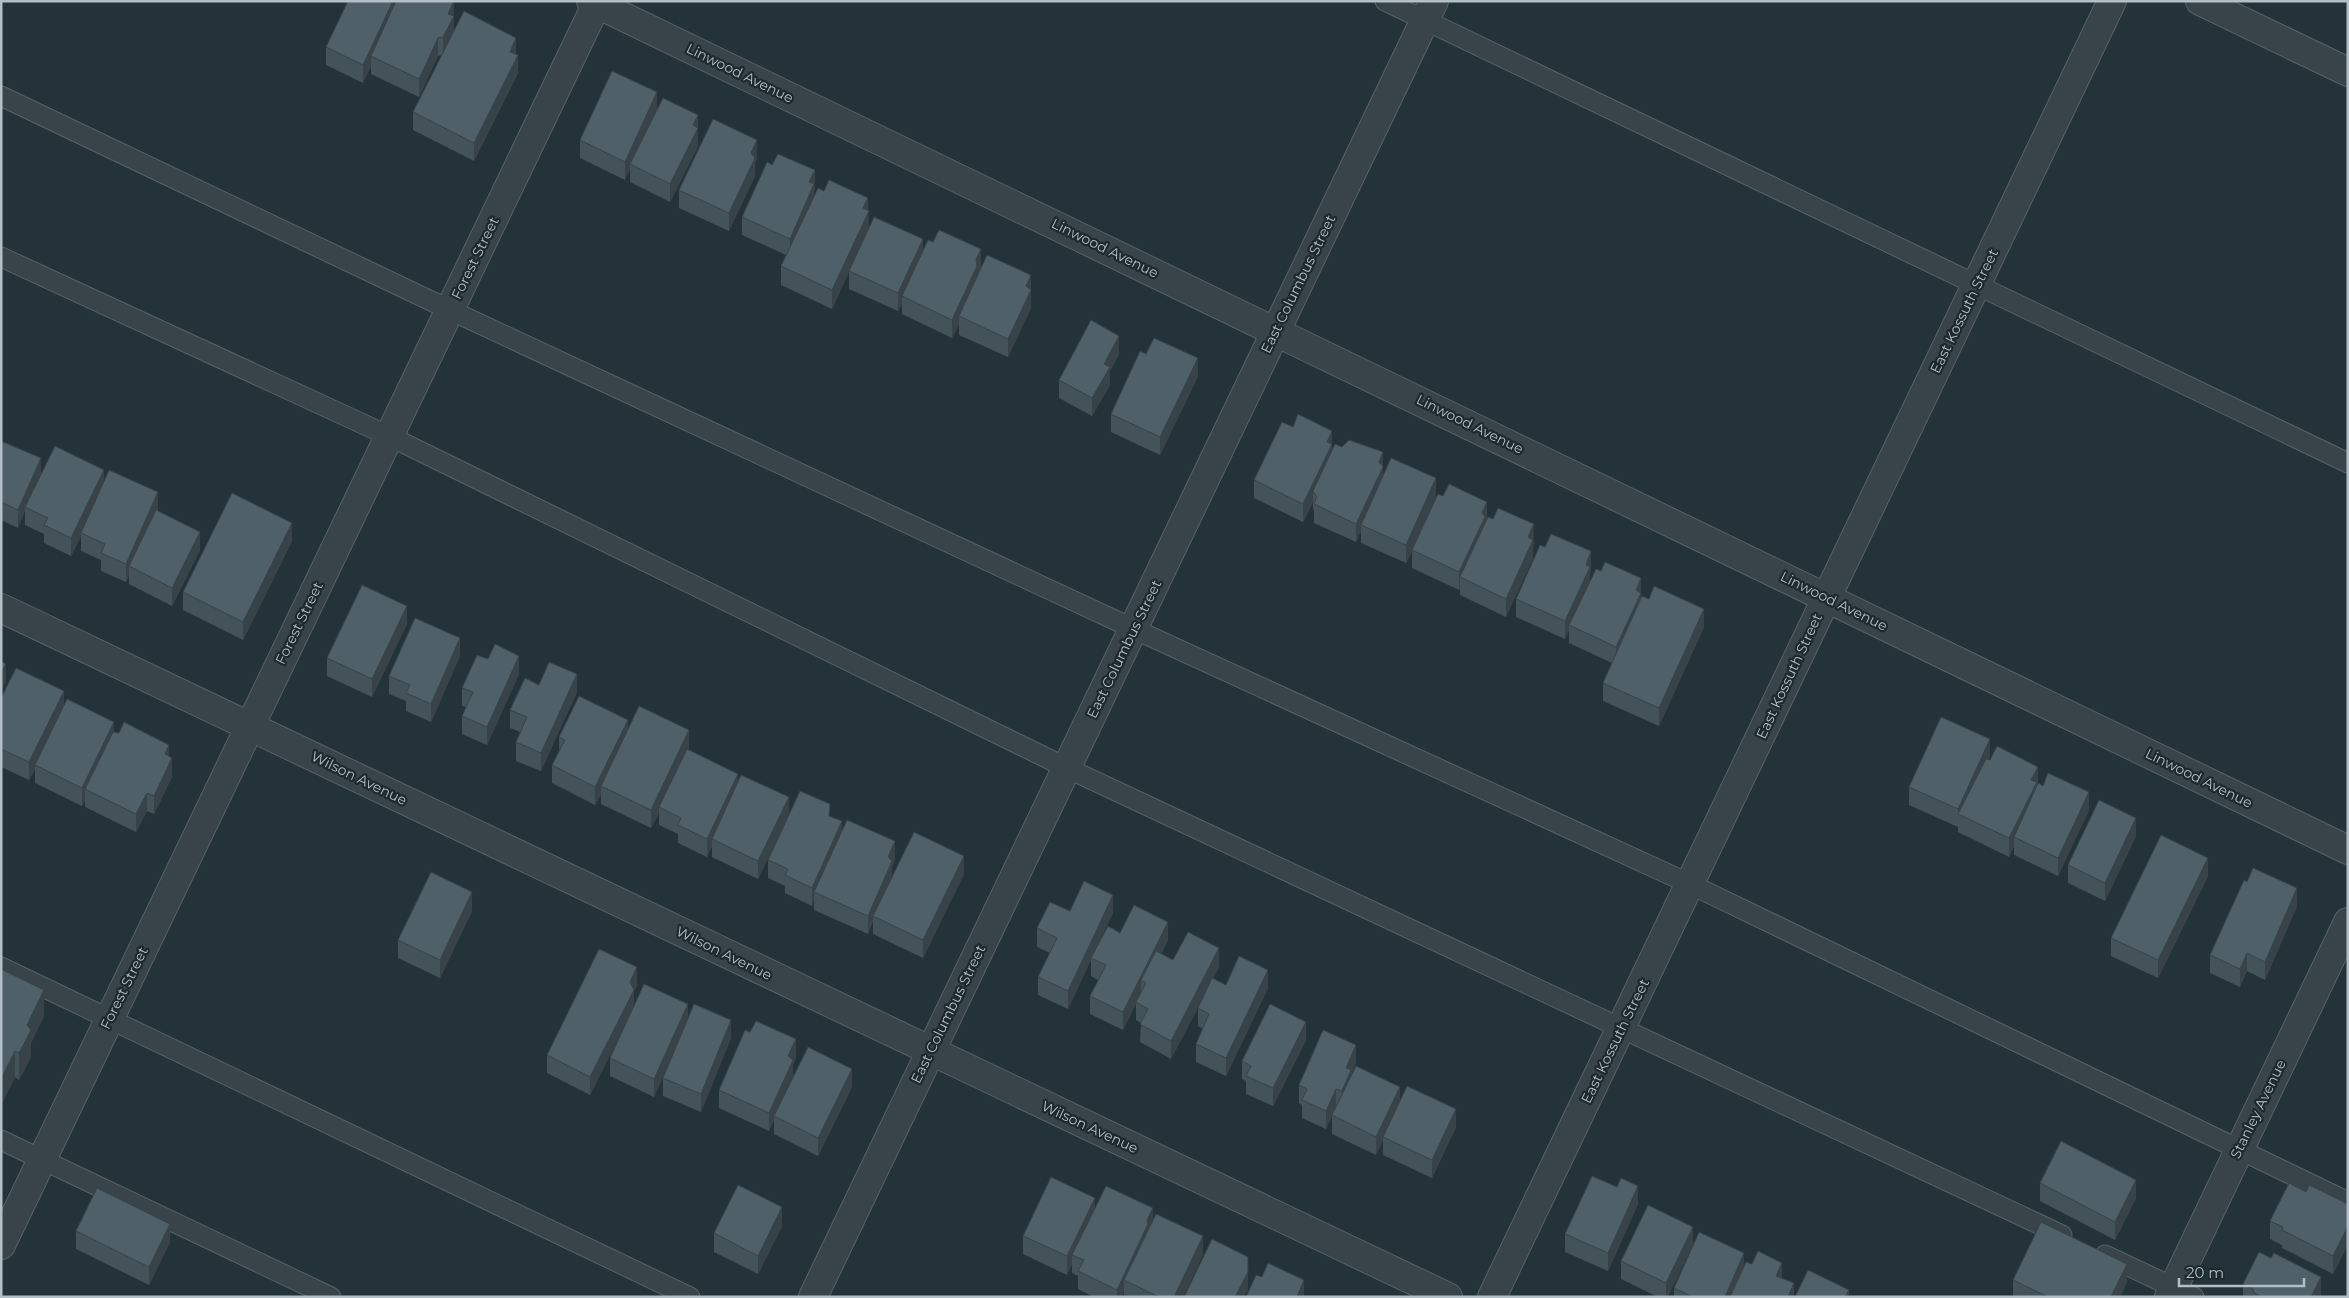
<svg xmlns="http://www.w3.org/2000/svg" width="2349" height="1298" font-family="Montserrat,sans-serif">
<rect width="100%" height="100%" fill="#24333a"/>
<g fill="none" stroke-linecap="round" stroke-linejoin="round">
<defs>
<g id="service">
<polyline points="1385,1 2348,463"/>
<polyline points="1,96 450,310 1134,629 1690,884 2348,1202"/>
<polyline points="1,257 389,436 1067,768 2062,1235"/>
<polyline points="1,967 690,1297"/>
<polyline points="1,1140 331,1297"/>
<polyline points="2105,1255 2194,1297"/>
</g>
<g id="minor">
<polyline points="591,1 2348,850"/>
<polyline points="2200,1 2348,72"/>
<polyline points="1,608 1448,1297"/>
<polyline points="1,1245 598,1"/>
<polyline points="813,1297 1434,1"/>
<polyline points="1492,1297 2112,1"/>
<polyline points="2169,1297 2348,922"/>
</g>
</defs>
<!-- service casing -->
<use href="#service" stroke="#566268" stroke-width="21"/>
<!-- minor casing -->
<use href="#minor" stroke="#566268" stroke-width="30"/>
<!-- service -->
<use href="#service" stroke="#38444a" stroke-width="19"/>
<!-- minor -->
<use href="#minor" stroke="#38444a" stroke-width="28"/>
</g>
<!-- wall -->
<g fill="#445359">
<polygon points="454,19 454,31 516,55 518,73 474,161 413,130 413,112 442,55 438,56 419,97 371,74 371,66 363,83 326,65 326,47"/>
<polygon points="657,108 698,127 698,146 670,202 630,182 630,169 625,180 580,158 580,140"/>
<polygon points="757,158 755,163 755,176 729,231 679,208 679,190"/>
<polygon points="815,188 814,191 814,197 868,211 869,228 923,252 981,267 1031,275 1031,308 1008,357 959,335 959,324 952,338 902,314 902,303 898,311 849,289 849,271 832,309 781,285 781,266 786,255 742,235 742,217"/>
<polygon points="1119,354 1110,371 1110,385 1092,416 1059,398 1059,380"/>
<polygon points="1198,376 1160,455 1111,432 1111,414"/>
<polygon points="1,441 41,476 104,481 158,511 200,550 172,606 129,584 129,575 126,582 101,571 101,560 81,551 81,536 71,556 44,543 44,534 25,525 25,510 18,528 1,520"/>
<polygon points="1342,447 1383,452 1383,476 1436,496 1421,531 1487,520 1534,542 1533,545 1533,558 1506,617 1460,595 1460,587 1459,590 1412,568 1412,551 1406,563 1361,543 1361,531 1356,542 1314,523 1314,511 1313,509 1313,502 1303,522 1254,498 1254,480 1332,449 1332,451"/>
<polygon points="292,541 243,640 183,610 183,592"/>
<polygon points="1545,547 1591,569 1590,574 1590,581 1601,571 1641,578 1641,598 1704,627 1659,726 1603,701 1603,683 1612,663 1569,643 1569,630 1565,639 1516,617 1516,599"/>
<polygon points="407,624 372,697 327,676 327,658"/>
<polygon points="460,656 431,722 406,711 406,701 389,694 389,676"/>
<polygon points="519,674 487,745 462,734 462,716 466,707 462,706 462,688"/>
<polygon points="577,692 541,771 516,761 516,742 520,732 510,728 510,710"/>
<polygon points="1,698 64,706 114,733 169,757 172,777 154,814 147,811 136,832 85,807 85,801 82,806 35,783 35,769 29,780 1,767"/>
<polygon points="628,729 689,748 688,750 789,815 758,879 712,857 712,846 707,857 678,843 678,834 659,825 659,812 651,828 601,804 601,794 595,805 552,783 552,765 559,753 559,737"/>
<polygon points="1990,757 1988,760 2038,784 2089,810 2058,876 2014,855 2014,846 2009,857 1958,832 1958,826 1958,827 1909,805 1909,787"/>
<polygon points="830,816 842,830 895,859 892,867 892,877 964,874 923,958 873,934 873,921 868,934 814,910 814,901 812,906 785,893 785,886 768,878 768,860"/>
<polygon points="2136,836 2105,901 2068,883 2068,865"/>
<polygon points="2208,876 2158,978 2111,956 2111,938"/>
<polygon points="2247,882 2297,906 2265,980 2247,971 2240,987 2210,973 2210,955"/>
<polygon points="472,911 440,978 398,958 398,940"/>
<polygon points="1070,911 1113,913 1095,950 1120,933 1168,940 1161,954 1173,960 1219,967 1213,979 1226,985 1268,988 1226,1076 1196,1062 1196,1044 1203,1029 1198,1026 1198,1008 1203,998 1171,1059 1140,1042 1141,1023 1136,1020 1136,1003 1123,1030 1090,1014 1090,996 1098,980 1091,976 1091,959 1068,1009 1038,995 1038,977 1050,953 1037,947 1037,928"/>
<polygon points="1,969 44,1016 31,1043 31,1057 19,1080 15,1077 1,1105"/>
<polygon points="637,985 634,992 634,1007 688,1017 731,1038 701,1112 663,1096 663,1078 667,1067 654,1097 610,1076 610,1058 626,1023 590,1095 547,1073 547,1055"/>
<polygon points="1306,1040 1273,1106 1246,1094 1246,1081 1242,1079 1242,1061"/>
<polygon points="796,1057 793,1065 793,1078 852,1087 818,1156 774,1134 774,1120 769,1131 719,1108 719,1090"/>
<polygon points="1356,1063 1351,1075 1400,1101 1456,1127 1432,1178 1383,1155 1383,1140 1376,1155 1332,1134 1332,1116 1326,1129 1302,1118 1302,1105 1299,1103 1299,1085"/>
<polygon points="2040,1183 2136,1198 2115,1240 2040,1201"/>
<polygon points="1617,1187 1638,1204 1608,1271 1565,1252 1565,1234"/>
<polygon points="2348,1204 2348,1244 2333,1274 2282,1248 2282,1245 2270,1239 2270,1221"/>
<polygon points="1095,1208 1153,1221 1203,1254 1183,1297 1124,1297 1124,1292 1122,1297 1094,1297 1078,1289 1078,1276 1072,1273 1072,1264 1067,1275 1023,1254 1023,1236"/>
<polygon points="782,1226 758,1274 714,1252 714,1233"/>
<polygon points="1693,1227 1668,1297 1658,1297 1621,1279 1621,1261"/>
<polygon points="76,1231 170,1242 149,1285 76,1249"/>
<polygon points="1744,1264 1782,1278 1794,1297 1674,1297 1674,1288"/>
<polygon points="2013,1280 2127,1282 2120,1297 2013,1297"/>
<polygon points="2243,1284 2321,1295 2320,1297 2243,1297"/>
</g>
<!-- shaded-wall -->
<g fill="#374349">
<polygon points="393,1 401,1 371,56 371,66 363,83 363,65"/>
<polygon points="454,1 454,34 443,55 443,37 448,14"/>
<polygon points="438,38 438,56 419,97 419,79"/>
<polygon points="516,38 516,56 510,52"/>
<polygon points="518,55 518,73 474,161 474,143"/>
<polygon points="657,92 657,110 630,164 630,169 625,180 625,162"/>
<polygon points="698,115 698,146 670,202 670,184 693,125"/>
<polygon points="757,140 757,158 755,163 755,176 729,231 729,213 751,153"/>
<polygon points="815,170 815,188 814,191 814,202 790,257 790,239 809,182"/>
<polygon points="868,198 869,229 832,309 832,290 863,208"/>
<polygon points="923,239 923,257 902,296 902,303 898,311 898,293"/>
<polygon points="981,249 981,267 959,316 959,324 952,338 952,320"/>
<polygon points="1031,275 1031,308 1008,357 1008,339 1026,286"/>
<polygon points="1119,336 1119,354 1110,371 1110,385 1092,416 1092,398 1104,364"/>
<polygon points="1198,358 1198,376 1160,455 1160,437"/>
<polygon points="1332,431 1332,462 1313,491 1313,502 1303,522 1303,504 1327,442"/>
<polygon points="1383,452 1383,485 1361,525 1361,531 1356,542 1356,524"/>
<polygon points="41,458 41,476 25,507 25,510 18,528 18,510"/>
<polygon points="104,470 104,488 81,533 81,536 71,556 71,538"/>
<polygon points="1436,478 1436,496 1406,563 1406,545"/>
<polygon points="158,492 158,511 132,568 129,566 129,575 126,582 126,564"/>
<polygon points="1487,502 1487,520 1460,577 1460,587 1459,590 1459,572 1482,513"/>
<polygon points="292,523 292,541 243,640 243,622"/>
<polygon points="1534,524 1533,558 1506,617 1506,599 1528,537"/>
<polygon points="200,532 200,550 172,606 172,588"/>
<polygon points="1591,551 1591,569 1590,574 1590,585 1569,625 1569,630 1565,639 1565,621"/>
<polygon points="1641,578 1641,611 1616,665 1616,647 1636,590"/>
<polygon points="407,606 407,624 372,697 372,679"/>
<polygon points="1704,609 1704,627 1659,726 1659,708"/>
<polygon points="460,638 460,656 431,722 431,704"/>
<polygon points="519,656 519,674 487,745 487,727"/>
<polygon points="6,664 6,682 1,691 1,672"/>
<polygon points="577,674 577,692 541,771 541,753"/>
<polygon points="64,691 64,709 35,765 35,769 29,780 29,762"/>
<polygon points="628,720 628,739 601,786 601,794 595,805 595,787"/>
<polygon points="114,722 114,740 85,789 85,801 82,806 82,788"/>
<polygon points="689,730 689,748 660,808 659,807 659,812 651,828 651,810"/>
<polygon points="1990,739 1990,757 1963,816 1958,814 1958,827 1958,809"/>
<polygon points="169,745 169,763 165,754"/>
<polygon points="172,758 172,777 154,814 154,796"/>
<polygon points="2038,767 2038,785 2014,837 2014,846 2009,857 2009,838 2031,780"/>
<polygon points="738,774 738,792 712,839 712,846 707,857 707,839"/>
<polygon points="2089,792 2089,810 2058,876 2058,858"/>
<polygon points="147,793 147,811 136,832 136,814"/>
<polygon points="789,797 789,815 758,879 758,861"/>
<polygon points="2136,818 2136,836 2105,901 2105,883"/>
<polygon points="842,821 842,839 814,892 814,901 812,906 812,888"/>
<polygon points="895,841 895,859 892,867 892,879 873,916 873,921 868,934 868,916 888,857"/>
<polygon points="964,856 964,874 923,958 923,940"/>
<polygon points="2208,858 2208,876 2158,978 2158,960"/>
<polygon points="2297,888 2297,906 2265,980 2265,962"/>
<polygon points="472,892 472,911 440,978 440,960"/>
<polygon points="1113,895 1113,913 1068,1009 1068,991"/>
<polygon points="1168,922 1168,940 1146,983 1141,980 1141,994 1123,1030 1123,1012"/>
<polygon points="1219,948 1219,967 1171,1059 1171,1041"/>
<polygon points="2247,953 2247,971 2240,987 2240,969"/>
<polygon points="637,967 637,985 634,992 634,1008 590,1095 590,1077"/>
<polygon points="1268,970 1268,988 1226,1076 1226,1058"/>
<polygon points="44,990 44,1016 31,1043 31,1057 19,1080 19,1053 27,1025"/>
<polygon points="688,1004 688,1022 654,1097 654,1079"/>
<polygon points="731,1020 731,1038 701,1112 701,1094"/>
<polygon points="1306,1022 1306,1040 1273,1106 1273,1088"/>
<polygon points="796,1039 796,1057 793,1065 793,1078 774,1116 774,1120 769,1131 769,1113 788,1056"/>
<polygon points="1356,1045 1356,1063 1351,1074 1351,1088 1342,1109 1342,1091 1346,1068"/>
<polygon points="15,1051 15,1077 1,1105 1,1079"/>
<polygon points="852,1069 852,1087 818,1156 818,1138"/>
<polygon points="1400,1087 1400,1105 1383,1137 1383,1140 1376,1155 1376,1137"/>
<polygon points="1336,1089 1336,1107 1326,1129 1326,1111"/>
<polygon points="1456,1109 1456,1127 1432,1178 1432,1160"/>
<polygon points="2136,1180 2136,1198 2115,1240 2115,1222"/>
<polygon points="1638,1186 1638,1204 1608,1271 1608,1253"/>
<polygon points="1095,1198 1095,1216 1072,1255 1072,1264 1067,1275 1067,1256"/>
<polygon points="782,1207 782,1226 758,1274 758,1256"/>
<polygon points="1153,1208 1153,1226 1124,1280 1124,1292 1122,1297 1117,1297 1117,1290"/>
<polygon points="170,1224 170,1242 149,1285 149,1267"/>
<polygon points="2348,1226 2348,1244 2333,1274 2333,1256"/>
<polygon points="1693,1227 1693,1245 1668,1297 1666,1297 1666,1283"/>
<polygon points="1203,1236 1203,1254 1183,1297 1174,1297"/>
<polygon points="1744,1253 1744,1271 1733,1297 1725,1297"/>
<polygon points="1782,1263 1782,1281 1776,1276"/>
<polygon points="2127,1264 2127,1282 2120,1297 2111,1297"/>
<polygon points="1248,1272 1248,1290 1244,1297 1235,1297"/>
<polygon points="2321,1277 2321,1295 2320,1297 2311,1297"/>
<polygon points="1304,1280 1304,1297 1297,1297"/>
<polygon points="1794,1283 1794,1297 1788,1297"/>
<polygon points="1849,1290 1849,1297 1845,1297"/>
</g>
<!-- building -->
<g fill="#4f6068" stroke="#374349">
<polygon points="348,1 393,1 363,65 326,47"/>
<polygon points="396,1 454,1 448,14 454,16 443,37 438,38 419,79 371,56"/>
<polygon points="464,11 516,38 510,52 518,55 474,143 413,112"/>
<polygon points="612,71 657,92 625,162 580,140"/>
<polygon points="663,98 698,115 693,125 698,128 670,184 630,164"/>
<polygon points="713,119 757,140 751,153 755,158 729,213 679,190"/>
<polygon points="778,154 815,170 809,182 814,184 790,239 742,217 767,162 772,165"/>
<polygon points="829,180 868,198 863,208 869,211 832,290 781,266 818,188 824,191"/>
<polygon points="874,217 923,239 898,293 849,271"/>
<polygon points="939,230 981,249 976,260 977,266 952,320 902,296 928,240 933,242"/>
<polygon points="987,255 1031,275 1026,286 1031,290 1008,339 959,316"/>
<polygon points="1091,320 1119,336 1104,364 1110,367 1092,398 1059,380"/>
<polygon points="1154,338 1198,358 1160,437 1111,414 1140,351 1146,354"/>
<polygon points="1298,414 1332,431 1327,442 1332,444 1303,504 1254,480 1282,422 1293,427"/>
<polygon points="1349,440 1383,452 1379,462 1383,467 1356,524 1314,504 1317,497 1313,491 1335,444 1342,447"/>
<polygon points="1,441 41,458 18,510 1,502"/>
<polygon points="55,446 104,470 71,538 44,525 48,518 25,507"/>
<polygon points="1391,458 1436,478 1406,545 1361,525"/>
<polygon points="109,470 158,492 126,564 101,553 105,544 81,533"/>
<polygon points="1449,484 1487,502 1482,513 1485,517 1459,572 1412,550 1438,494 1443,496"/>
<polygon points="232,493 292,523 243,622 183,592"/>
<polygon points="1498,508 1534,524 1528,537 1533,540 1506,599 1460,577 1488,517 1493,519"/>
<polygon points="156,510 200,532 172,588 129,566"/>
<polygon points="1551,534 1591,551 1586,565 1590,567 1565,621 1516,599 1540,545 1545,547"/>
<polygon points="1605,562 1641,578 1636,590 1641,593 1616,647 1569,625 1596,569 1601,571"/>
<polygon points="362,585 407,606 372,679 327,658"/>
<polygon points="1654,586 1704,609 1659,708 1603,683 1642,596 1649,599"/>
<polygon points="415,618 460,638 431,704 406,693 410,685 389,676"/>
<polygon points="495,644 519,656 487,727 462,716 473,692 462,688 477,655 488,659"/>
<polygon points="1,661 6,664 1,672"/>
<polygon points="549,662 577,674 541,753 516,742 527,717 510,710 525,678 539,685"/>
<polygon points="16,668 64,691 29,762 1,749 1,698"/>
<polygon points="579,696 628,720 595,787 552,765 565,740 559,737"/>
<polygon points="67,699 114,722 82,788 35,765"/>
<polygon points="639,706 689,730 651,810 601,786"/>
<polygon points="1941,717 1990,739 1958,809 1909,787"/>
<polygon points="124,722 169,745 165,754 172,758 154,796 147,793 136,814 85,789 113,732 119,733"/>
<polygon points="1997,746 2038,767 2031,780 2037,782 2009,838 1958,814 1986,759 1990,760"/>
<polygon points="687,749 738,774 707,839 678,825 681,818 659,807"/>
<polygon points="2048,773 2089,792 2058,858 2014,837 2038,783 2043,786"/>
<polygon points="741,775 789,797 758,861 712,839"/>
<polygon points="800,791 830,804 829,816 842,821 812,888 785,875 788,869 768,860"/>
<polygon points="2099,800 2136,818 2105,883 2068,865"/>
<polygon points="847,820 895,841 888,857 892,861 868,916 814,892"/>
<polygon points="914,832 964,856 923,940 873,916"/>
<polygon points="2161,835 2208,858 2158,960 2111,938"/>
<polygon points="2253,868 2297,888 2265,962 2247,953 2240,969 2210,955 2244,880 2247,882"/>
<polygon points="431,872 472,892 440,960 398,940"/>
<polygon points="1084,881 1113,895 1068,991 1038,977 1057,938 1037,928 1050,902 1070,911"/>
<polygon points="1134,905 1168,922 1123,1012 1090,996 1106,965 1091,958 1108,926 1120,933"/>
<polygon points="1188,932 1219,948 1171,1041 1140,1024 1148,1009 1136,1002 1146,983 1141,980 1156,951 1173,960"/>
<polygon points="599,949 637,967 630,982 634,990 590,1077 547,1055"/>
<polygon points="1239,956 1268,970 1226,1058 1196,1044 1209,1014 1198,1008 1212,978 1226,985"/>
<polygon points="1,969 44,990 27,1025 31,1030 19,1053 15,1051 1,1079"/>
<polygon points="644,984 688,1004 654,1079 610,1058"/>
<polygon points="694,1004 731,1020 701,1094 663,1078"/>
<polygon points="1270,1004 1306,1022 1273,1088 1246,1076 1251,1066 1242,1061"/>
<polygon points="756,1021 796,1039 788,1056 793,1060 769,1113 719,1090 745,1030 750,1032"/>
<polygon points="1323,1030 1356,1045 1346,1068 1351,1070 1342,1091 1336,1089 1326,1111 1302,1100 1307,1089 1299,1085"/>
<polygon points="808,1047 852,1069 818,1138 774,1116"/>
<polygon points="1356,1066 1400,1087 1376,1137 1332,1115"/>
<polygon points="1407,1086 1456,1109 1432,1160 1383,1137"/>
<polygon points="2061,1141 2136,1180 2115,1222 2040,1183"/>
<polygon points="1592,1176 1617,1187 1621,1178 1638,1186 1608,1253 1565,1234"/>
<polygon points="1051,1177 1095,1198 1067,1256 1023,1236"/>
<polygon points="2289,1183 2306,1192 2309,1185 2348,1204 2348,1226 2333,1256 2282,1230 2283,1227 2270,1221"/>
<polygon points="738,1185 782,1207 758,1256 714,1233"/>
<polygon points="1106,1186 1153,1208 1147,1220 1148,1224 1117,1290 1078,1271 1084,1260 1072,1255"/>
<polygon points="97,1188 170,1224 149,1267 76,1231"/>
<polygon points="1648,1205 1693,1227 1666,1283 1621,1261"/>
<polygon points="1156,1214 1203,1236 1174,1297 1159,1297 1124,1280"/>
<polygon points="2041,1222 2127,1264 2111,1297 2048,1297 2013,1280"/>
<polygon points="1699,1232 1744,1253 1725,1297 1693,1297 1674,1288"/>
<polygon points="1212,1239 1248,1257 1248,1272 1235,1297 1184,1297"/>
<polygon points="1758,1251 1782,1263 1776,1276 1794,1283 1788,1297 1730,1297 1746,1262 1752,1264"/>
<polygon points="2259,1252 2271,1258 2274,1253 2321,1277 2311,1297 2262,1297 2254,1293 2253,1289 2243,1284"/>
<polygon points="1268,1263 1304,1280 1297,1297 1246,1297 1256,1275 1262,1277"/>
<polygon points="1808,1270 1849,1290 1845,1297 1795,1297"/>
</g>
<g text-anchor="middle" stroke-width="4.5" stroke-linejoin="round" paint-order="stroke">
<!-- street labels -->
<g font-size="14" fill="#b3bfc6" stroke="#1d292f">
<text transform="translate(740 73) rotate(26)" y="5">Linwood Avenue</text>
<text transform="translate(1105 248) rotate(26)" y="5">Linwood Avenue</text>
<text transform="translate(475 258) rotate(-64)" y="5">Forest Street</text>
<text transform="translate(1298 284) rotate(-64)" y="5">East Columbus Street</text>
<text transform="translate(1964 311) rotate(-64)" y="5">East Kossuth Street</text>
<text transform="translate(1470 424) rotate(26)" y="5">Linwood Avenue</text>
<text transform="translate(1834 601) rotate(26)" y="5">Linwood Avenue</text>
<text transform="translate(299 623) rotate(-64)" y="5">Forest Street</text>
<text transform="translate(1124 649) rotate(-64)" y="5">East Columbus Street</text>
<text transform="translate(1789 676) rotate(-65)" y="5">East Kossuth Street</text>
<text transform="translate(359 778) rotate(26)" y="5">Wilson Avenue</text>
<text transform="translate(2199 778) rotate(26)" y="5">Linwood Avenue</text>
<text transform="translate(724 953) rotate(26)" y="5">Wilson Avenue</text>
<text transform="translate(124 988) rotate(-64)" y="5">Forest Street</text>
<text transform="translate(948 1014) rotate(-64)" y="5">East Columbus Street</text>
<text transform="translate(1615 1041) rotate(-64)" y="5">East Kossuth Street</text>
<text transform="translate(2258 1109) rotate(-64)" y="5">Stanley Avenue</text>
<text transform="translate(1090 1127) rotate(25)" y="5">Wilson Avenue</text>
</g>
</g>
<!-- border -->
<rect width="2349" height="1298" fill="none" stroke="#b3bfc6" stroke-width="5"/>
<!-- scale -->
<path d="M2179 1278v8h125v-8" fill="none" stroke="#b3bfc6" stroke-width="2.5"/>
<text x="2186" y="1278" font-size="15" fill="#b3bfc6" stroke="#1d292f" stroke-width="4" paint-order="stroke">20 m</text>
</svg>
